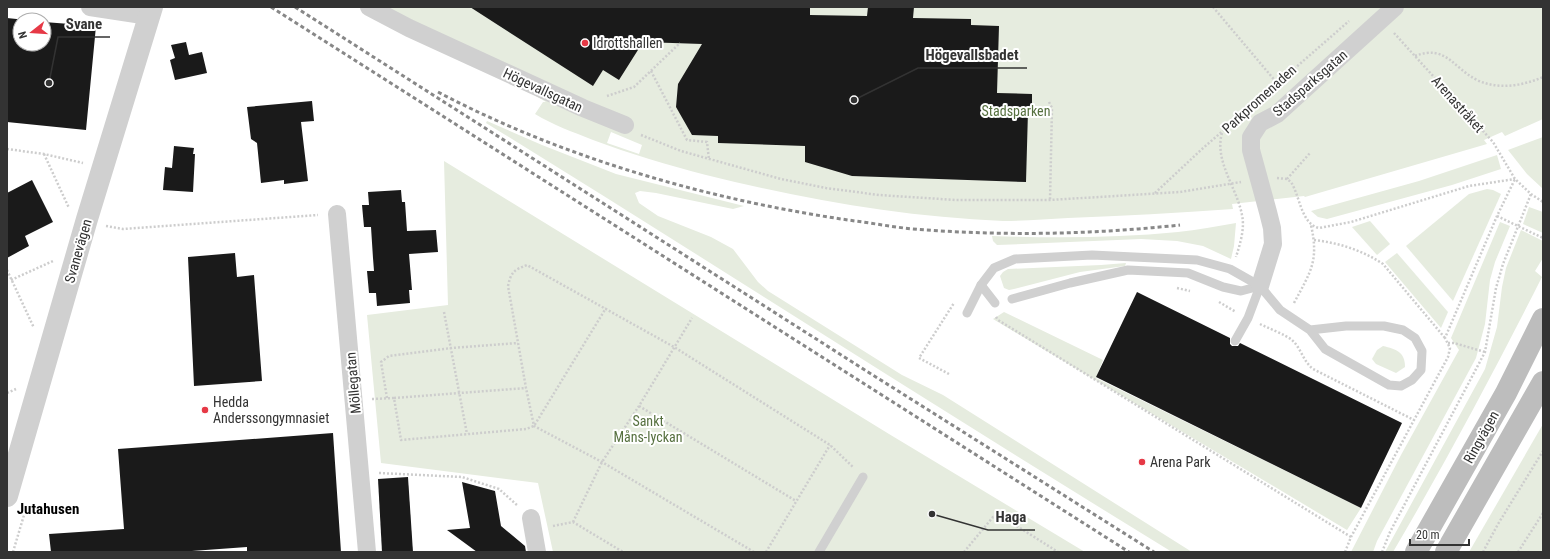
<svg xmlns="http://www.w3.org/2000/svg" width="1550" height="559" font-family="'Roboto Condensed',sans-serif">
<rect width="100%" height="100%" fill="#fff"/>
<!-- green -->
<g fill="#e6ecdf" fill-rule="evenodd">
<path d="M386,7H1543V119L1505,136L1502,132L1484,140L1487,144L1305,197L1304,196L1232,204L1233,209C1178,213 1123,216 1068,218C1047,219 1025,221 1003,221C903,217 803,199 706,175C668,165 630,154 593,140C573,132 553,125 535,114L543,102H546ZM611,132L642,145L639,154L607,143Z"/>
<path d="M487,121L542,145L616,174L744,206L733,209L656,193L640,191L635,193L639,203L658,216L711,237L733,249L758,282L768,291L902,375L943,395L1192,552H1172C942,411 716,265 486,123Z"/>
<polygon points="1543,137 1543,189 1527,174 1508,150"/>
<polygon points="1497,155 1501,169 1452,185 1327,219 1318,217 1311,211 1419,181"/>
<polygon points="444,161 889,434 1085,552 553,552 538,483 381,463 367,315 448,305"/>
<polygon points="1487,189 1493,190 1501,194 1453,301 1406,246 1469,194"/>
<polygon points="1529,207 1543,212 1543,233 1523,224"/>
<polygon points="1370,221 1390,244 1377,255 1352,227"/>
<polygon points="1500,222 1510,226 1495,262 1490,280 1485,324 1476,358 1377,541 1373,552 1351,552 1401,455 1459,350 1451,338"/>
<path d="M1236,223L1234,246L1231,259L1203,246L1177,241L1141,239L997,245L993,241L992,236C1054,238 1117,238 1178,232C1197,230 1217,226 1236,223Z"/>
<path d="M1521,230L1543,241V258L1535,271L1542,277C1495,370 1446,462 1393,552H1385L1485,369L1497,327L1502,287L1506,268Z"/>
<polygon points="1397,253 1448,312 1441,328 1385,262"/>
<polygon points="1126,263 1125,266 1080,272 1014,289 1009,290 1004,288 1000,276 1003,272 1008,269 1101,265"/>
<polygon points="1004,312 1103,360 1096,378 1361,508 1347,530 993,319"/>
<path d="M1383,346C1396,349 1405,352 1405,367L1396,373L1376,364L1372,359L1377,350Z"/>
<polygon points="1543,424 1543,552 1469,552"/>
</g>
<!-- building -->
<g fill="#1a1a1a">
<polygon points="470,7 810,7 810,15 867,16 868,7 914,7 913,18 971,19 971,25 999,26 997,93 1032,94 1032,111 1028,111 1026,182 852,176 805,162 805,146 718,143 718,136 692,135 676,107 678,84 702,44 643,42 619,80 603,70 593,86"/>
<polygon points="7,18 26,20 20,20 20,44 44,44 44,22 96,26 86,130 7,122"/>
<polygon points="186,42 189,55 202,52 207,73 175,80 170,60 175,58 171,45"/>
<polygon points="312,101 314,121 301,122 308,181 284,184 284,180 261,183 257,143 251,139 247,107"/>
<polygon points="174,146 194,148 193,154 195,154 193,192 163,190 165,167 172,168"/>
<polygon points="32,180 53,222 25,236 29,246 7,258 7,193"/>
<polygon points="401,190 402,202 405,202 407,231 436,230 438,252 409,254 412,290 409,290 410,303 377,306 376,293 369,293 367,271 374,271 373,258 371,227 364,227 362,205 369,205 368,192"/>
<polygon points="235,253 237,277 254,275 262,381 194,386 188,257"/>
<polygon points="1137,292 1230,338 1230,344 1232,346 1238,346 1240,343 1402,423 1361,508 1096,377"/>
<polygon points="333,433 341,552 247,552 247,547 178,552 51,552 49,534 124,529 118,449"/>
<polygon points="408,477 413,552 382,552 378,479"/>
<polygon points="462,482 495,491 501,526 525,546 526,552 477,552 447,530 470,528"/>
</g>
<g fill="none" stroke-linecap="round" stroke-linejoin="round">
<!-- path -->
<g stroke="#cdcdcd" stroke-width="2.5" stroke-dasharray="2 2" stroke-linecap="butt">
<polyline points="1213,7 1277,83"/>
<polyline points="1394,33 1493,142 1515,179 1531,194 1543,202"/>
<path d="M1415,56C1446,44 1453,68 1477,80C1498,90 1522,86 1543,77"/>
<polyline points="651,71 687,140 707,142 709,160"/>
<polyline points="607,96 634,87 680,43"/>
<polyline points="1049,102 1052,108 1050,200"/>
<polyline points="1255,103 1349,21"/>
<path d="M1222,133C1214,161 1237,188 1242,215C1245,229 1240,244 1236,257"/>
<polyline points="641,135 681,151 781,179 826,188 879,195 956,200 1050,200 1180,192 1241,182"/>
<polyline points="7,149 44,154 83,163"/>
<polyline points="44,154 69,208"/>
<path d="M1277,178L1287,179L1291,182C1300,196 1301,224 1319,228L1351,222L1469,186L1515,179"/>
<polyline points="1287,179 1310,153"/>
<polyline points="1155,193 1202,149 1240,116"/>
<polyline points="1497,216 1543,238"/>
<polyline points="106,226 123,229 318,215"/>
<path d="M1314,240C1339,243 1362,250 1383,264L1445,338"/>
<polyline points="7,270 34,328"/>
<polyline points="11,280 53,261"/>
<polyline points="1177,288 1190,291"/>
<polyline points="1219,302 1236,312"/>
<path d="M1294,303C1311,271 1319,261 1311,225"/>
<polyline points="444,312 467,434"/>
<polyline points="996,317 998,320 1351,537"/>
<path d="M1260,324C1268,328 1286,335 1292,340C1301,348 1303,361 1313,369L1414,420"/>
<polyline points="1448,343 1454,343 1485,352"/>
<polyline points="949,374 919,358 954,303"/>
<polyline points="7,393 16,389"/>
<polyline points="387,398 381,362 389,356 451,348 518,343"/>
<polyline points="394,398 526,388"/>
<polyline points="372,399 394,398 401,440 526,429 534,426 606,308"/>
<polyline points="639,406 796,501"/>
<polyline points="379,473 462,477 499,489 518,506"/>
<polyline points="573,522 602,462 639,406 692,318"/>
<polyline points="553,526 573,522 623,552"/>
<polyline points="13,552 27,505"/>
<path d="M754,552L602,462L534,426L526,388L508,286C511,272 514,270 527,265L674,347L830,445L853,467"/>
<polyline points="766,552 830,445"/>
<polyline points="964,552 993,517 1001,516 1058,552"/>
<polyline points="1345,552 1351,537 1448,357 1450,348 1445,338 1497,216 1515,179"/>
<polyline points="1382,552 1390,532 1485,352 1496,288 1503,264 1531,194"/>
<polyline points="1483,552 1498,524 1543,451"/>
<polyline points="1518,552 1543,513"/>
</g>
<!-- service -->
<g stroke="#d0d0d0" stroke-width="9">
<polyline points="981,285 995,303"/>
<polyline points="1012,299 1070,283 1128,270 1188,273 1223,287 1241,291 1260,286"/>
<polyline points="967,313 981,285 994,268 1015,259 1092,255 1197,260 1230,269 1260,286 1280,310 1310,330 1325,349 1389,385 1401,386 1412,380 1421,370 1422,351 1415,338 1403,330 1384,326 1346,326 1310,330"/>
<polyline points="1235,341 1248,318 1260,286"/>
<polyline points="819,552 863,477"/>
</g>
<!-- minor -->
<g stroke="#d0d0d0" stroke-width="18">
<polyline points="90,7 149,16"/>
<polyline points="369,7 409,28 583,108 625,125"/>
<polyline points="337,214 367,552"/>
<polyline points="1260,286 1273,244 1272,228 1268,212 1251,150 1251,137 1260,123 1277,114 1395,7"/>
<polyline points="531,518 537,552"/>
</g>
<!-- tertiary -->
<polyline stroke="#d0d0d0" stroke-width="22" points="7,496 87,219 152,7"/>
<!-- secondary -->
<g stroke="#bdbdbd" stroke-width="22">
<polyline points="1416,552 1506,393 1543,319"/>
<polyline points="1446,552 1543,382"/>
</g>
<!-- rail -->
<g stroke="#888" stroke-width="3" stroke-dasharray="4 3" stroke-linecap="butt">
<polyline points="271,7 1129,552"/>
<polyline points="295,7 868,372 1154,552"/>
<path d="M438,92C565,159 713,201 855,221C879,224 903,229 927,230C1012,236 1096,234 1180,225"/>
</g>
</g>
<!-- markers -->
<g fill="#e63946" stroke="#fff" stroke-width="1.5">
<circle cx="585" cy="43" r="4"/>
<circle cx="205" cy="410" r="4"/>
<circle cx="1142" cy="462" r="4"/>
</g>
<g text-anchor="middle" stroke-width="4" stroke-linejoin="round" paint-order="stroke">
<!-- poi labels -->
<g font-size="14" fill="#333" stroke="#fff" text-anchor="start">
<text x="593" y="48">Idrottshallen</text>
<text x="213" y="407">Hedda<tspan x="213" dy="16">Anderssongymnasiet</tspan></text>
<text x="1150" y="467">Arena Park</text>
</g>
<!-- street labels -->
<g font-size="14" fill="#333" stroke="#fff">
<text transform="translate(1310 83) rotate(-41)" y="5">Stadsparksgatan</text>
<text transform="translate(543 90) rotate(25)" y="5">Högevallsgatan</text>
<text transform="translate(1259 99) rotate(-42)" y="5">Parkpromenaden</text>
<text transform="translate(1458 104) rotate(48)" y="5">Arenastråket</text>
<text transform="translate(78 251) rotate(-74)" y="5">Svanevägen</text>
<text transform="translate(353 383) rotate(-95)" y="5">Möllegatan</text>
<text transform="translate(1481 437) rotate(-61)" y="5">Ringvägen</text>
</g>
<!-- park labels -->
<g font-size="14" fill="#56703f" stroke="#fff">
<text x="1016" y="116">Stadsparken</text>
<text x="648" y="426">Sankt<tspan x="648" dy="16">Måns-lyckan</tspan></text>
</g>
<!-- neighbourhood labels -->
<g font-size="15" font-weight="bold" fill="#000" stroke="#fff">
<text x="48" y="514">Jutahusen</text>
</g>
</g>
<!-- callouts -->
<path fill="none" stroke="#333" stroke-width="1.5" d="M49 83L58 37H110M854 100L918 68H1027M932 514L988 530H1035"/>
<g fill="#333" stroke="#fff" stroke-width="1.5">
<circle cx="49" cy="83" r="4"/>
<circle cx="854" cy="100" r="4"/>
<circle cx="932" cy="514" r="4"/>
</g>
<g font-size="15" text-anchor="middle" font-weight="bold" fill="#333" stroke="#fff" stroke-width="4" stroke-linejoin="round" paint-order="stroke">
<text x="84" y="29">Svane</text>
<text x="972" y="60">Högevallsbadet</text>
<text x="1011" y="522">Haga</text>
</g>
<!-- border -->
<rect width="1550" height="559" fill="none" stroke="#333333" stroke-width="16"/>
<!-- north arrow -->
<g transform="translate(32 32) rotate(253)"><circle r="19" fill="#ffffff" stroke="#adadad"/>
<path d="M0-3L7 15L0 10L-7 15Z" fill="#e63946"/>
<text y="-6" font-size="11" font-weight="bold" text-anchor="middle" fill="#333333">N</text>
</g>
<!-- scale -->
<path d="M1410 539v6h59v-6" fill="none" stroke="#333333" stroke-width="2"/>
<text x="1416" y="539" font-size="12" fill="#333333" stroke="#ffffff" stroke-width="3" paint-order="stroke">20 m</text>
</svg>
